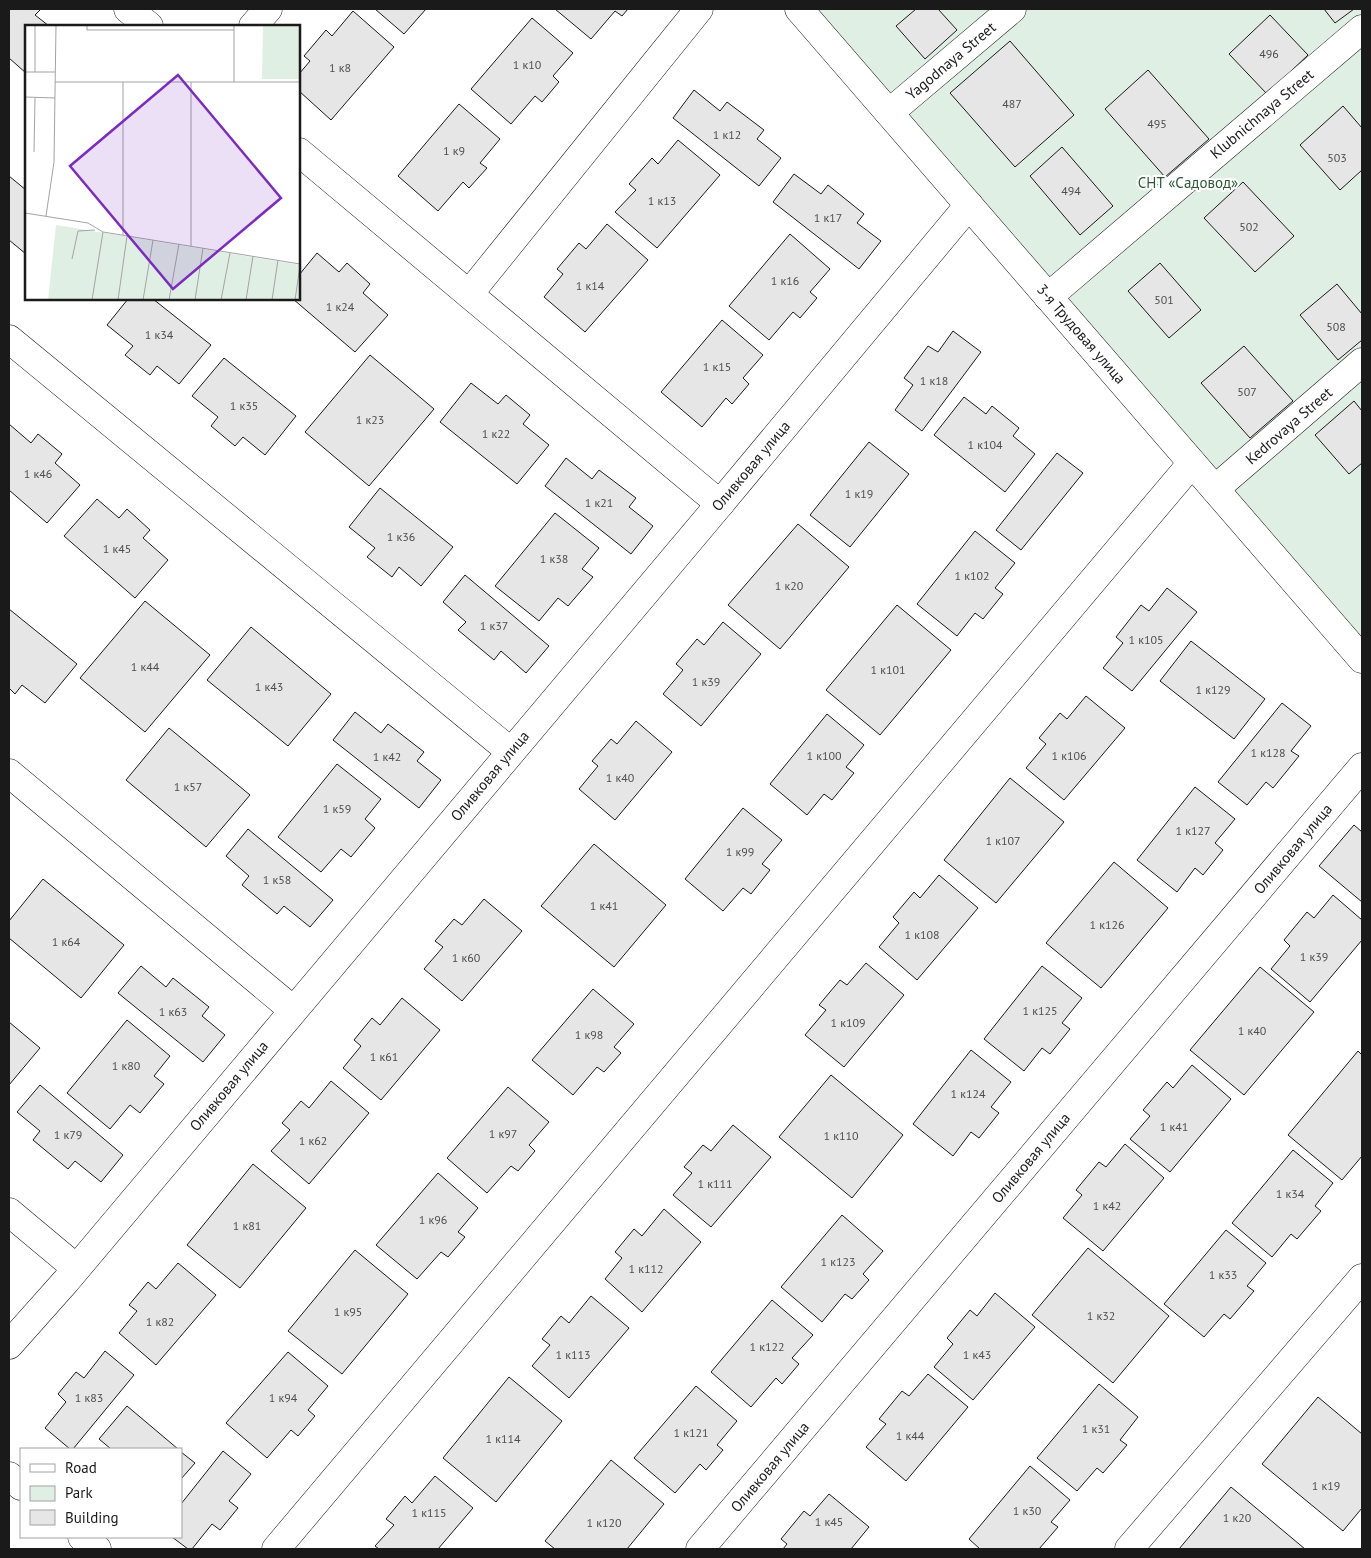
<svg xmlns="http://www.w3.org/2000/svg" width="1371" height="1558" font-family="'PT Sans',sans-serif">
<rect width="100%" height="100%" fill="#fff"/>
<polygon fill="#e0efe3" stroke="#6a6a6a" points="807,9 1362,9 1362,652"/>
<g fill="#e6e6e6" stroke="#1a1a1a">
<polygon points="9,9 41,9 35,15 49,26 26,26 26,73 9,58"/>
<polygon points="375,9 426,9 404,34"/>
<polygon points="555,9 628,9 622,16 615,11 591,39"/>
<polygon points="916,9 938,9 957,30 925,59 896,26"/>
<polygon points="1324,9 1354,9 1335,23"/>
<polygon points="353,11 394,47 331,120 299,91 299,74 310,61 304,56 326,30 332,36"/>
<polygon points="1270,15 1308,55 1267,94 1229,54"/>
<polygon points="532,18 573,53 553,76 559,82 542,102 535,96 511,124 471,89"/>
<polygon points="1010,41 1074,115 1015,167 950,93"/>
<polygon points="1148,70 1209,139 1165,177 1105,109"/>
<polygon points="694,90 720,111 727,102 764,130 757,139 781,158 759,186 673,118"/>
<polygon points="459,104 500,139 480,163 487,168 469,188 463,182 438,211 398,176"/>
<polygon points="1343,106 1362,128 1362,170 1340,190 1300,145"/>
<polygon points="678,140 720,175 657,248 615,212 636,190 629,184 652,158 658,164"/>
<polygon points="1062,147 1113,206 1080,235 1030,176"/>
<polygon points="794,174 821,194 828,185 864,214 857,223 881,241 859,269 773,202"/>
<polygon points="9,176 26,190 26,254 9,240"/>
<polygon points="1243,182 1294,236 1255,272 1204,218"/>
<polygon points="607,224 648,260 585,332 544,297 563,274 557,269 579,243 586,249"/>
<polygon points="790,234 830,269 810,292 817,298 800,318 793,312 769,340 729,306"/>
<polygon points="317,253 339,272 347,263 370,284 363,293 388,315 355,352 293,299 299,299 299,275"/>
<polygon points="1160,263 1201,310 1169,338 1128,291"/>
<polygon points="1337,284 1362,314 1362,340 1338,360 1300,315"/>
<polygon points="128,299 153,299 211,345 179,384 157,366 150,375 125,355 133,346 107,325"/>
<polygon points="722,320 763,355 743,378 749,384 732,404 726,398 702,427 661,392"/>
<polygon points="953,331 981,352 922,431 895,410 913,385 904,378 928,346 938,352"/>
<polygon points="1244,346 1293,401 1250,438 1201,383"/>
<polygon points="370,355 434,409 369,486 305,432"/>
<polygon points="224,358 296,416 265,455 243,437 235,446 211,426 218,417 192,396"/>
<polygon points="471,383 498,404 506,395 530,415 523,424 549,445 517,484 440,422"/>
<polygon points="964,397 986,414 992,406 1019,428 1013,436 1035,454 1005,492 934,435"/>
<polygon points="1354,401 1362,411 1362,463 1349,474 1315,435"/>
<polygon points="9,424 31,443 38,434 62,454 55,463 80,485 47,523 9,490"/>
<polygon points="869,442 909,474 850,547 810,515"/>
<polygon points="1057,453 1083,473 1021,550 996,530"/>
<polygon points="566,458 592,479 599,470 636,498 629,507 653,526 631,554 545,486"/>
<polygon points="380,488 453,547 421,586 399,567 392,577 367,557 375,548 349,527"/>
<polygon points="97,499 119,518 127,509 150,530 143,538 168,560 135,598 64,536"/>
<polygon points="555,513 599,548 582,569 593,577 568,606 558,598 539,621 495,586"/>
<polygon points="798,524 849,567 780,649 728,605"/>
<polygon points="975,531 1015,563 995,588 1003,594 983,619 975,613 957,636 917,604"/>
<polygon points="465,575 549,646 526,673 501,651 494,660 458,630 466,622 443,602"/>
<polygon points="1167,588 1197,612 1132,691 1103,668 1123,643 1116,637 1141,605 1149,611"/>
<polygon points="145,601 210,655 145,732 80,678"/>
<polygon points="897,605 951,650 880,735 826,690"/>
<polygon points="9,609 77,664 45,703 22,685 15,694 9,688"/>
<polygon points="723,622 761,654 701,726 663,694 683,670 676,664 697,639 704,645"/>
<polygon points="251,627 331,694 288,746 207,680"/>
<polygon points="1191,641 1265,699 1234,739 1160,681"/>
<polygon points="1086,696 1125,728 1064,800 1026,768 1046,744 1039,738 1060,713 1067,719"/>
<polygon points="1282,703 1311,726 1291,751 1299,756 1273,788 1266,782 1247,805 1218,782"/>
<polygon points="355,712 381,733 388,724 424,752 417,761 441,780 419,808 333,740"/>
<polygon points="827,714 864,745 846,767 854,773 832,800 824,794 807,815 770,784"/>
<polygon points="636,721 672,752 615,820 579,789 598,766 592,761 611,739 617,744"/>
<polygon points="169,728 250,795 206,847 126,780"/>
<polygon points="337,764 381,799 365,819 375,828 351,857 341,849 321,872 278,837"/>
<polygon points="1010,778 1064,822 996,903 944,860"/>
<polygon points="1195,787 1235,819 1215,843 1223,850 1203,875 1195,868 1177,892 1137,860"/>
<polygon points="743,808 782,840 762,864 770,870 751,894 743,888 723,911 685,879"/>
<polygon points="1354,825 1362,832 1362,902 1319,866"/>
<polygon points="248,829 333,900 310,927 284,906 277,914 242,885 249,876 226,856"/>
<polygon points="594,844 666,905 614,967 541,906"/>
<polygon points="1114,862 1168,908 1101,988 1046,943"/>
<polygon points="939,875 978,908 917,980 879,947 899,923 893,917 914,892 920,898"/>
<polygon points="43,879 124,945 81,998 9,938 9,921"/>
<polygon points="1333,895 1362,920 1362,940 1310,1002 1271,969 1290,946 1284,940 1307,912 1314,918"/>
<polygon points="484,899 522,931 462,1001 424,969 443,947 435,941 454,919 462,925"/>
<polygon points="866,963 904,995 844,1067 805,1035 826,1010 819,1005 840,980 847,985"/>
<polygon points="141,966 166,987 173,978 209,1007 202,1016 225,1035 203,1062 118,993"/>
<polygon points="1042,966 1082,998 1062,1023 1070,1029 1050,1054 1042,1048 1024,1071 984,1039"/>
<polygon points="1260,967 1314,1012 1244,1095 1190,1050"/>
<polygon points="593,989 634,1024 614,1047 621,1053 604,1072 597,1067 573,1095 532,1060"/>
<polygon points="402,998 440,1030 381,1100 343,1068 361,1046 354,1040 372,1018 380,1025"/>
<polygon points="127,1020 170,1056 154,1076 164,1084 140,1113 130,1105 110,1129 67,1093"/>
<polygon points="9,1022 40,1048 9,1085"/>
<polygon points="971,1050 1011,1082 991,1107 999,1113 979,1138 971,1132 953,1156 913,1124"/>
<polygon points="1358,1051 1362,1055 1362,1156 1342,1180 1288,1135"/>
<polygon points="1192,1065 1231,1099 1170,1172 1130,1139 1150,1116 1143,1110 1167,1082 1173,1088"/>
<polygon points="831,1075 903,1135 852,1198 779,1137"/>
<polygon points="331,1081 369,1113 309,1184 271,1151 290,1130 282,1123 301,1101 309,1108"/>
<polygon points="40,1085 123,1155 101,1182 75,1161 68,1169 33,1140 40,1131 17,1112"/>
<polygon points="508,1087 549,1122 529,1145 535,1151 518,1171 511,1166 487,1193 447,1158"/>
<polygon points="733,1125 771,1157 711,1227 673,1195 692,1173 684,1167 703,1145 711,1151"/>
<polygon points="1125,1144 1164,1178 1103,1251 1063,1218 1082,1195 1076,1190 1099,1162 1106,1167"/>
<polygon points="1293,1150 1333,1183 1315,1206 1321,1211 1297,1239 1291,1234 1272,1257 1232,1223"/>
<polygon points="253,1164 306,1208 240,1288 187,1245"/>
<polygon points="438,1173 478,1208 458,1232 465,1237 448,1257 441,1252 417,1279 376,1245"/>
<polygon points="664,1209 701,1242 642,1312 605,1279 622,1258 615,1252 634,1229 642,1236"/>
<polygon points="842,1215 883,1251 863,1274 869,1280 852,1299 845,1294 822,1322 781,1287"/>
<polygon points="1226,1230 1266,1263 1247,1286 1254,1291 1230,1319 1224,1314 1204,1337 1164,1304"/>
<polygon points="1088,1248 1169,1316 1113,1383 1032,1315"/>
<polygon points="355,1250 408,1294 342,1374 288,1331"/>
<polygon points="178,1263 216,1295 156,1365 119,1333 137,1311 129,1305 148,1282 156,1289"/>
<polygon points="995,1293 1035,1327 973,1400 934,1367 953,1344 947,1338 970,1310 977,1316"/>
<polygon points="591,1296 629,1328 569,1398 532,1366 550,1345 542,1339 561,1316 569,1323"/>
<polygon points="772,1300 813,1335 792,1358 799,1364 782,1384 776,1378 751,1407 711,1372"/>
<polygon points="105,1351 134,1375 73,1449 70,1449 45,1428 66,1402 58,1394 76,1372 84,1378"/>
<polygon points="288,1352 328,1386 308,1410 315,1416 298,1436 291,1430 267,1458 226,1423"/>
<polygon points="928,1374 968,1407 906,1481 866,1447 886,1424 879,1419 902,1391 909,1396"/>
<polygon points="509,1377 562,1421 496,1502 443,1458"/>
<polygon points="1099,1384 1138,1417 1120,1440 1127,1445 1103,1473 1097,1468 1077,1491 1037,1458"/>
<polygon points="696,1386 737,1421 717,1445 723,1450 706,1470 700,1464 675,1493 634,1458"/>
<polygon points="1318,1397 1362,1434 1362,1508 1343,1531 1262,1464"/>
<polygon points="127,1406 178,1449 111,1449 99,1439"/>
<polygon points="223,1451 251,1474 229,1501 238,1508 220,1530 212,1524 192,1549 188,1549 172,1537 181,1537 181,1504"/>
<polygon points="181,1452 195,1463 181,1479"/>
<polygon points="611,1460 664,1504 627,1549 555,1549 545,1541"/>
<polygon points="1030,1466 1070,1500 1051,1522 1058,1527 1039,1549 980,1549 969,1539"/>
<polygon points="435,1476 473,1508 438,1549 379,1549 375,1546 394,1525 386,1519 405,1496 412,1503"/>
<polygon points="1231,1487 1305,1549 1179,1549"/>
<polygon points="829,1494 869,1527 851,1549 783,1549 787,1544 781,1539 804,1511 810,1516"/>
</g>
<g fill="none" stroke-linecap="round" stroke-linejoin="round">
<defs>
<g id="minor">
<polyline points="128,9 149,26"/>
<polyline points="799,9 1362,659"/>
<polyline points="253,26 268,9"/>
<polyline points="889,113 1012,9"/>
<polyline points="299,152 720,504"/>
<polyline points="469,294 699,9"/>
<polyline points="1048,297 1362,29"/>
<polyline points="9,339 510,751"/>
<polyline points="1215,489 1362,362"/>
<polyline points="9,773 293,1010"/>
<polyline points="9,1212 76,1268"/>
<polyline points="9,1345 66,1281 709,517 969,205"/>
<polyline points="9,1476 21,1486"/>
<polyline points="82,1537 97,1549"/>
<polyline points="276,1549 1192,463"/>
<polyline points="700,1549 1362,767"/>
<polyline points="1129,1549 1362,1278"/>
</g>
</defs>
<use href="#minor" stroke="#1a1a1a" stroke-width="29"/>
<use href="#minor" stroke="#fff" stroke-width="28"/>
</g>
<g text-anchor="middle" stroke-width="4" stroke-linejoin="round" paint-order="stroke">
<g font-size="12" fill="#4d4d4d">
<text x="1269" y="58">496</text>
<text x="527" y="69">1 к10</text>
<text x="340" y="72">1 к8</text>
<text x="1012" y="108">487</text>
<text x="1157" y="128">495</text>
<text x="727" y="139">1 к12</text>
<text x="454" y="155">1 к9</text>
<text x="1337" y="162">503</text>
<text x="1071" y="195">494</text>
<text x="662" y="205">1 к13</text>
<text x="828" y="222">1 к17</text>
<text x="1249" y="231">502</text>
<text x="785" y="285">1 к16</text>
<text x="590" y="290">1 к14</text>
<text x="1164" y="304">501</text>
<text x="340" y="311">1 к24</text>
<text x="1336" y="331">508</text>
<text x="159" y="339">1 к34</text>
<text x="717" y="371">1 к15</text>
<text x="934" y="385">1 к18</text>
<text x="1247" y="396">507</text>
<text x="244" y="410">1 к35</text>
<text x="370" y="424">1 к23</text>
<text x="496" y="438">1 к22</text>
<text x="985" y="449">1 к104</text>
<text x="38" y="478">1 к46</text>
<text x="859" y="498">1 к19</text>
<text x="599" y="507">1 к21</text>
<text x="401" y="541">1 к36</text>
<text x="117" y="553">1 к45</text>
<text x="554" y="563">1 к38</text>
<text x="972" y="580">1 к102</text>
<text x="789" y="590">1 к20</text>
<text x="494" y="630">1 к37</text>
<text x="1146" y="644">1 к105</text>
<text x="145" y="671">1 к44</text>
<text x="888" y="674">1 к101</text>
<text x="706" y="686">1 к39</text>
<text x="269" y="691">1 к43</text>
<text x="1213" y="694">1 к129</text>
<text x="1268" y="757">1 к128</text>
<text x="824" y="760">1 к100</text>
<text x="1069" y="760">1 к106</text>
<text x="387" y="761">1 к42</text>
<text x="620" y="782">1 к40</text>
<text x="188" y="791">1 к57</text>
<text x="337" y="813">1 к59</text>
<text x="1193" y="835">1 к127</text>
<text x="1003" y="845">1 к107</text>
<text x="740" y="856">1 к99</text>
<text x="277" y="884">1 к58</text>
<text x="604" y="910">1 к41</text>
<text x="1107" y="929">1 к126</text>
<text x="922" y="939">1 к108</text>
<text x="66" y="946">1 к64</text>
<text x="1314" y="961">1 к39</text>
<text x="466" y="962">1 к60</text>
<text x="1040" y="1015">1 к125</text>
<text x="173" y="1016">1 к63</text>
<text x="848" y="1027">1 к109</text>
<text x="1252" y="1035">1 к40</text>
<text x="589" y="1039">1 к98</text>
<text x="384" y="1061">1 к61</text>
<text x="126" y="1070">1 к80</text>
<text x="968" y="1098">1 к124</text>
<text x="1174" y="1131">1 к41</text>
<text x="503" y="1138">1 к97</text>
<text x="68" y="1139">1 к79</text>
<text x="841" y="1140">1 к110</text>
<text x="313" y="1145">1 к62</text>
<text x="715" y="1188">1 к111</text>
<text x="1290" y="1198">1 к34</text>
<text x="1107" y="1210">1 к42</text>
<text x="433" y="1224">1 к96</text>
<text x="247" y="1230">1 к81</text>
<text x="838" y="1266">1 к123</text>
<text x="646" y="1273">1 к112</text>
<text x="1223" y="1279">1 к33</text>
<text x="348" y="1316">1 к95</text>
<text x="1101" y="1320">1 к32</text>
<text x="160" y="1326">1 к82</text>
<text x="767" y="1351">1 к122</text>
<text x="573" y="1359">1 к113</text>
<text x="977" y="1359">1 к43</text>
<text x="89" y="1402">1 к83</text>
<text x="283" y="1402">1 к94</text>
<text x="1096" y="1433">1 к31</text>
<text x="691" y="1437">1 к121</text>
<text x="910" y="1440">1 к44</text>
<text x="503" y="1443">1 к114</text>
<text x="1326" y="1490">1 к19</text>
<text x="1027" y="1515">1 к30</text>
<text x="429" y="1517">1 к115</text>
<text x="1237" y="1522">1 к20</text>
<text x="829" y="1526">1 к45</text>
<text x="604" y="1527">1 к120</text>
</g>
<g font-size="15" fill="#1a1a1a" stroke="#fff">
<text transform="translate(951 61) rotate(-40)" y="5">Yagodnaya Street</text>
<text transform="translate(1262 114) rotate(-40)" y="5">Klubnichnaya Street</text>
<text transform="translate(1081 334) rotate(49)" y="5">3-я Трудовая улица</text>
<text transform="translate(1289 426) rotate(-41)" y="5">Kedrovaya Street</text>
<text transform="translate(751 466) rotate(-50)" y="5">Оливковая улица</text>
<text transform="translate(490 776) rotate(-50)" y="5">Оливковая улица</text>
<text transform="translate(1293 849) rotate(-50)" y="5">Оливковая улица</text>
<text transform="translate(229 1086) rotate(-50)" y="5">Оливковая улица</text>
<text transform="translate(1031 1158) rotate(-50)" y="5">Оливковая улица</text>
<text transform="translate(770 1467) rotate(-50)" y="5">Оливковая улица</text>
</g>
<g font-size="15" fill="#2b5a34" stroke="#fff">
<text x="1188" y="188">СНТ «Садовод»</text>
</g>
</g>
<g transform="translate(25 25)">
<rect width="275" height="275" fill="#fff"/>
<path d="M 238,0 L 275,0 L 275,54 L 237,54 ZM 31,200 L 275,240 L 275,275 L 23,275 Z" fill="#e0efe3"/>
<path fill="none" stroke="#a3a3a3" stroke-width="1" d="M 62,0 L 62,5 L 209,5M 0,47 L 30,47M 10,47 L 10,0M 30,57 L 275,57M 209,57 L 209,0M 0,72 L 30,73M 9,127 L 10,73M 0,188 L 63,198 L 78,207 L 275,239M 21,191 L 29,137 L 31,0M 98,210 L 98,57M 166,221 L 166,57M 47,234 L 53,206 L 70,205M 67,275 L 78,207M 93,275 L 102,211M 118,275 L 128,215M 144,275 L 154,219M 170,275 L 178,223M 196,275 L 205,228M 221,275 L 228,231M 247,275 L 253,235M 270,275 L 275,241"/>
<path fill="#7b2cbf" fill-opacity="0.15" stroke="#7b2cbf" stroke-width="2.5" d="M 153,50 L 256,173 L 148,264 L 45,141 Z"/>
<rect width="275" height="275" fill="none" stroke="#1a1a1a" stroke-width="2.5"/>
</g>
<rect width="1371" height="1558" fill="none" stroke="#1a1a1a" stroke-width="20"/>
<rect x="20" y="1448" width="162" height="90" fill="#ffffff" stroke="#a3a3a3"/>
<rect x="30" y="1464" width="25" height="8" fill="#ffffff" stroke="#a3a3a3"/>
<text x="65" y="1473" font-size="15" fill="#1a1a1a">Road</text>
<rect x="30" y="1486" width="25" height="15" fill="#e0efe3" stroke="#a3a3a3"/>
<text x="65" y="1498" font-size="15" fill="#1a1a1a">Park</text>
<rect x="30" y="1510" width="25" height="15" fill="#e6e6e6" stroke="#a3a3a3"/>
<text x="65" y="1523" font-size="15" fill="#1a1a1a">Building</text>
</svg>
